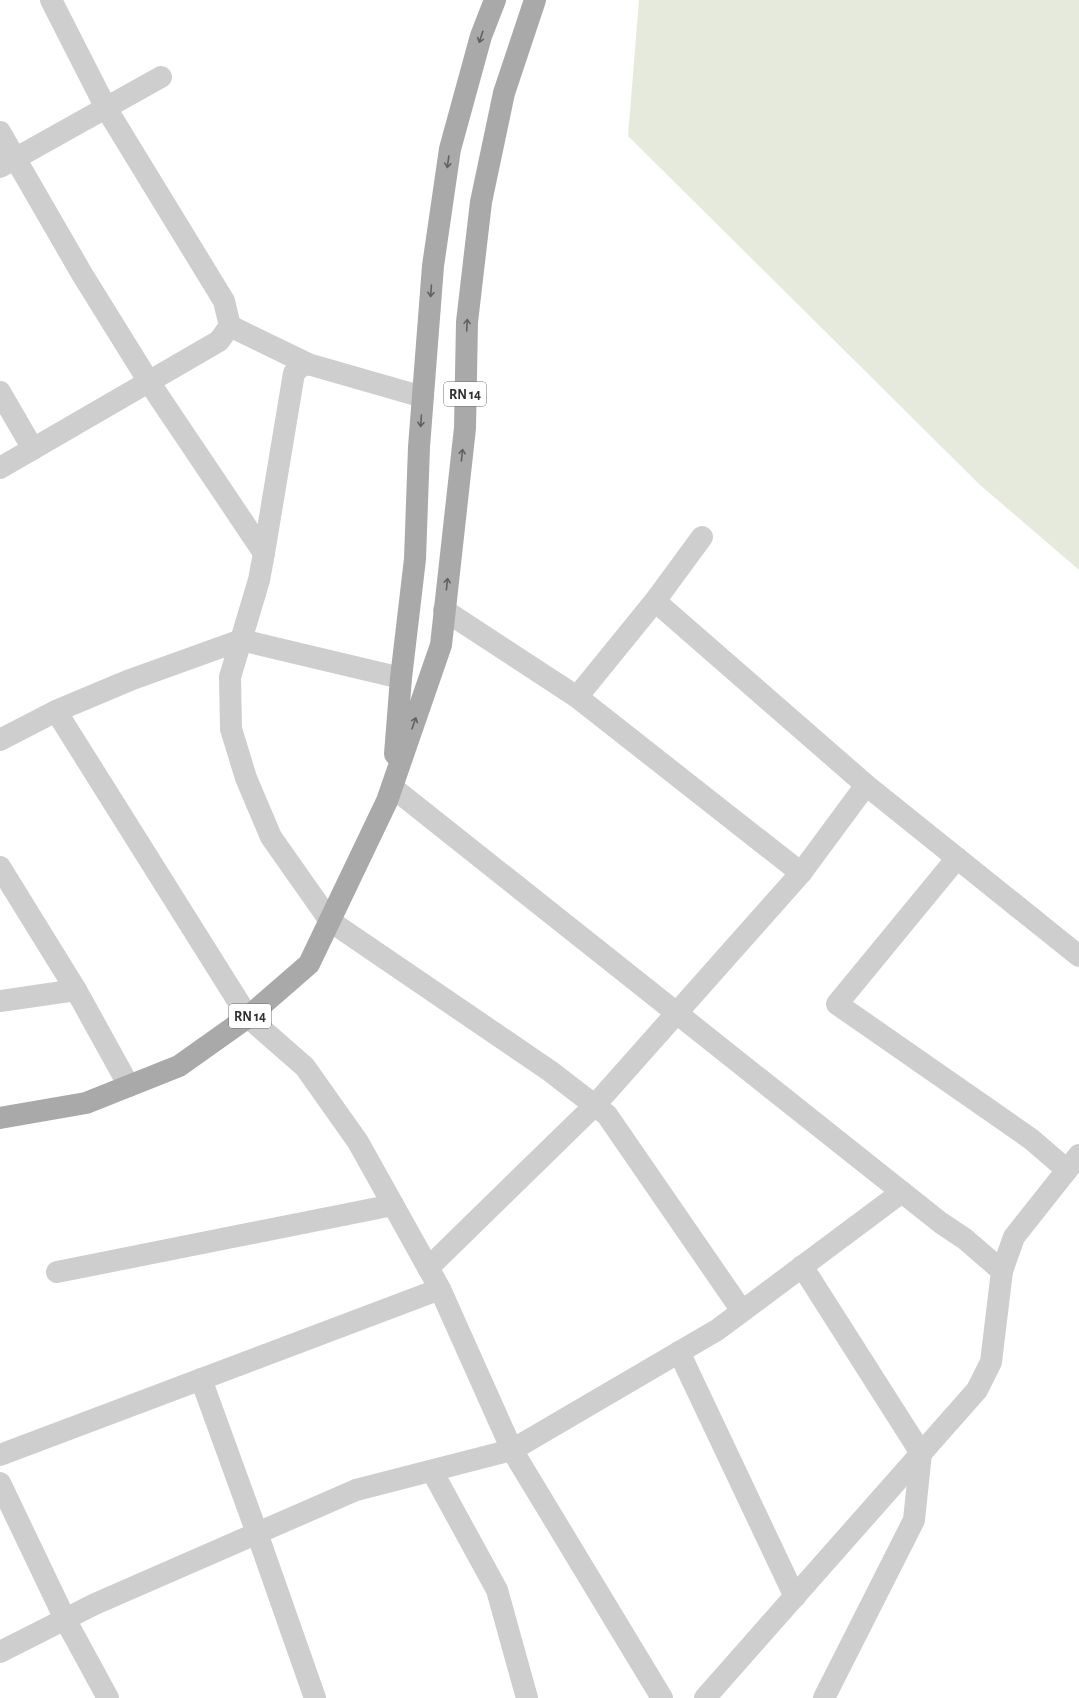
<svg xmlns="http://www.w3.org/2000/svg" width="1079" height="1698" font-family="'Alegreya Sans',sans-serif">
<rect width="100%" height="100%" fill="#fff"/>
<polygon fill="#e6eadd" points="639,0 1079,0 1079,570 979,484 628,136"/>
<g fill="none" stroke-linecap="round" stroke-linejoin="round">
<g stroke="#cecece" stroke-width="22">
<polyline points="0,132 82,274 149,382 264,553 259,580 230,677 231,729 246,778 271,837 330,921 550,1071 607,1115 742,1311"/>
<polyline points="0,167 161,77"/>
<polyline points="230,326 308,364"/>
<polyline points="0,392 33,449"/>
<polyline points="0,468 219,341 230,326 224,301 106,108 51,0"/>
<polyline points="264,553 294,373 300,367 308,364 423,397"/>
<polyline points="655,601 866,785 1079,956"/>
<polyline points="444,610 577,697 801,873"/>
<polyline points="577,697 655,601 702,537"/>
<polyline points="56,711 248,1017 305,1067 358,1142 440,1289 512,1450 662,1698"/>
<polyline points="0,740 56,711 130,680 241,640 401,678"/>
<polyline points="392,787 941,1223 965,1239 1002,1271 991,1362 977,1390 705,1698"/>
<polyline points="957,858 837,1004 1031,1139 1067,1170 1079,1155"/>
<polyline points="0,867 76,990 129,1086"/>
<polyline points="0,1001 76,990"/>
<polyline points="802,1266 921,1453 914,1520 824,1698"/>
<polyline points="428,1268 595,1105 801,873 866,785"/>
<polyline points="1002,1271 1014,1237 1067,1170"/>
<polyline points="57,1272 393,1205"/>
<polyline points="679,1352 795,1597"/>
<polyline points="201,1379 257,1533 315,1698"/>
<polyline points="0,1455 440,1289"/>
<polyline points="432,1471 497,1590 527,1698"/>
<polyline points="0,1483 65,1619 108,1698"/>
<polyline points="0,1652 95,1604 356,1490 512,1450 717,1330 902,1192"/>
</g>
<g stroke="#a9a9a9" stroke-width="22">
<polyline points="395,754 401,678 415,559 419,447 433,266 450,149 481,36 495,0"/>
<polyline points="0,1118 86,1103 179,1066 248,1017 309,964 387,801 441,645 465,428 467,322 481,202 504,93 535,0"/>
</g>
</g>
<defs><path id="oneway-shaft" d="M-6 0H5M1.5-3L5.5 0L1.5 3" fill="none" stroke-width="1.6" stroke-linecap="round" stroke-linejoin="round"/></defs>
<g stroke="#616161">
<use href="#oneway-shaft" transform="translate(481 37) rotate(108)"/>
<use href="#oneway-shaft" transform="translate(448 162) rotate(98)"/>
<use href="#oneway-shaft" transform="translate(431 291) rotate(94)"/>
<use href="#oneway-shaft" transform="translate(467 325) rotate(-87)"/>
<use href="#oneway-shaft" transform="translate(421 421) rotate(94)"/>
<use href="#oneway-shaft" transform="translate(462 455) rotate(-84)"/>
<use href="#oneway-shaft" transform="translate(447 584) rotate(-84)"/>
<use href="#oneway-shaft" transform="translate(414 723) rotate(-71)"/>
</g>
<g text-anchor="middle" stroke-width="4" stroke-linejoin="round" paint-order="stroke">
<g fill="#fff" stroke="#6f6f6f" stroke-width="1">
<rect x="444" y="382" width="42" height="24" rx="3"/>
<rect x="229" y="1004" width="42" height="24" rx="3"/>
</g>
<g font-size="14" font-weight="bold" fill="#313131">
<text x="465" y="399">RN 14</text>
<text x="250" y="1021">RN 14</text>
</g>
</g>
</svg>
